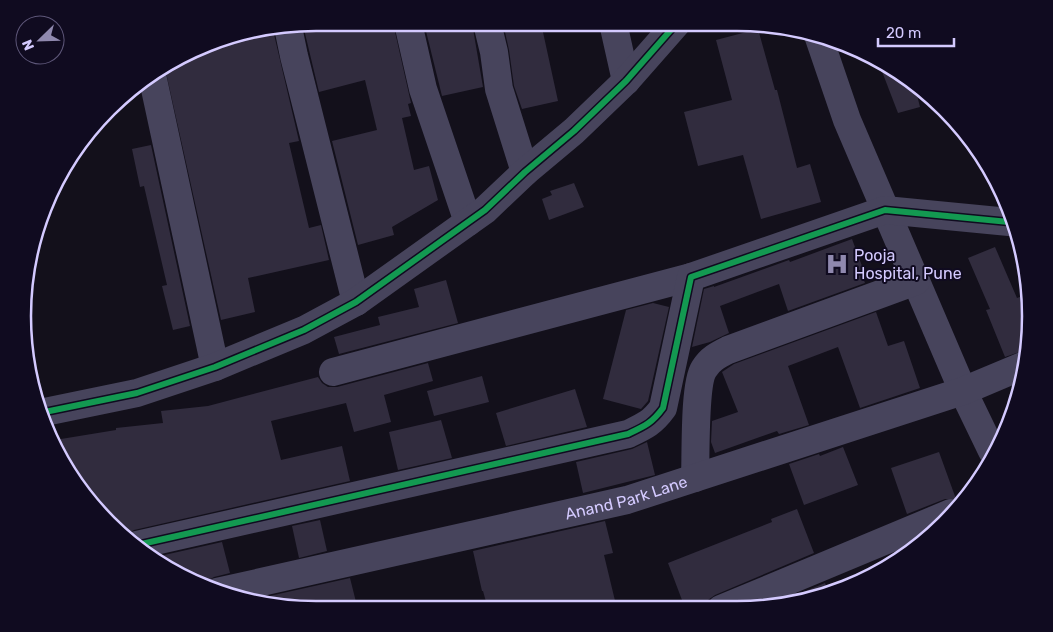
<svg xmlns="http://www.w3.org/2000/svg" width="1053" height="632" font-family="Rubik,sans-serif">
<rect width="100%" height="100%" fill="#13101b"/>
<g fill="#312c3e">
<polygon points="316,22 393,23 411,103 408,104 411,116 402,118 414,170 429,166 438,200 392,227 394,235 358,245 332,141 377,130 365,80 319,92 303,25"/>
<polygon points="424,23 472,23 483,87 442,96"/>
<polygon points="503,23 541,23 558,101 522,109 514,86 509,50"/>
<polygon points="758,29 775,90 777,90 797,168 810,164 821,202 761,219 743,155 698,166 684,112 732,100 716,40"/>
<polygon points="273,30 299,141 289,143 309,228 321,225 329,260 248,278 255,312 221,320 165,68 222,38"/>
<polygon points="878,61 900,72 915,87 920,107 898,113"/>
<polygon points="151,145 190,326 173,330 162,286 167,285 144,186 140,187 132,149"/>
<polygon points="574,183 584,207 549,220 542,199 552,195 550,191"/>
<polygon points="852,239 866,277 863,278 865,283 788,311 779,284 720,306 729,333 710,342 692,347 704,289 714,286 714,287 789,260 790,262"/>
<polygon points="995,247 1017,298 1025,295 1025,350 1005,357 986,310 990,309 968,258"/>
<polygon points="446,280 458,323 339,354 334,337 380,325 378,317 419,307 414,289"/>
<polygon points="653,303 669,307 648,401 641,409 603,399 626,310"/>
<polygon points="876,312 888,346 904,341 920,388 860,408 838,347 788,366 809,425 779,434 777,431 715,453 711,442 712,421 738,412 722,372 734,364"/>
<polygon points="428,363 433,381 384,395 391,422 354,432 346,403 271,421 281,460 342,446 350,481 134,530 126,535 83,494 55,443 61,442 61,439 116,430 116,428 163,423 161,411 208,406 318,377 322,383 328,387 337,387"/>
<polygon points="482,376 489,402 434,416 427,391"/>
<polygon points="575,389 587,427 506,446 496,413"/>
<polygon points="441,420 452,458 398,470 389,432"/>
<polygon points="647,442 655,475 583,493 576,462 632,449"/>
<polygon points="843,447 858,485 804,505 789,464 819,454 820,456"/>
<polygon points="939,452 956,499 945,499 907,514 891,468"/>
<polygon points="797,509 814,553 715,595 708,600 706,609 693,609 692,606 685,608 668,563 772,522 771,519"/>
<polygon points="320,520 327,551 299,558 292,526"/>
<polygon points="605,521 613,553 604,555 617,609 488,609 483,591 482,591 473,551"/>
<polygon points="222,542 230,573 214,577 201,584 151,558"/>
<polygon points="350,578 357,606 345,609 297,609 252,600"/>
<polygon points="825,583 829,594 767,607"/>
</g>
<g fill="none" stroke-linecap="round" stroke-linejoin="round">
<g stroke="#47445c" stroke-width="28">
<polyline points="408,23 423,89 468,222"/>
<polyline points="487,23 494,52 499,89 525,172"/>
<polyline points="613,23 626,81"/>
<polyline points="288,27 294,56 356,302"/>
<polyline points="818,35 847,120 963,391 992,451"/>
<polyline points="152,75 215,367"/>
<polyline points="333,372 691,277"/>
<polyline points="40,413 137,393 215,367 304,330 356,302 485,210 525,172 574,131 626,81 677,23"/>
<path d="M 695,478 C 696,456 694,384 704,369 C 710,359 718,355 728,350 L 916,281"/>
<path d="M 137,545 L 628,434 C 645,426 652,423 663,408 L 691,277 L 885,210 L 1009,222"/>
<path id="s1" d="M 217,592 L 627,500 L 963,391 L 1025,365"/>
<polyline points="721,609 951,513"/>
</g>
<defs>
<g id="cycleway">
<polyline points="40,413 137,393 215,367 304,330 356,302 485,210 525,172 574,131 626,81 677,23"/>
<path d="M 137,545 L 628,434 C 645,426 652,423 663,408 L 691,277 L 885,210 L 1009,222"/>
</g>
</defs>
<use href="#cycleway" stroke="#100b20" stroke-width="9"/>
<use href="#cycleway" stroke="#139951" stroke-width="6"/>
</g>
<defs>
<symbol id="hospital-bare" viewBox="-9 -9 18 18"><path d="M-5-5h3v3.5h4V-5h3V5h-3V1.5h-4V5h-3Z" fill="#9089af" stroke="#100b20" stroke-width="2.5" paint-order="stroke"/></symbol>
</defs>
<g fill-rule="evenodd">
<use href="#hospital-bare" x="821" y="248" width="32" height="32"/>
</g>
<g text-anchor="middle" stroke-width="4" stroke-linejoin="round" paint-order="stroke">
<g font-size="16" fill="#d4caff" stroke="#100b20" text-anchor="start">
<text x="854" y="261">Pooja<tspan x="854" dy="18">Hospital, Pune</tspan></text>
</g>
<g font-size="16" fill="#d4caff" stroke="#100b20">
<text dy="6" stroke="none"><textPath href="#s1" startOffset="420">Anand Park Lane</textPath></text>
</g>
</g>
<path d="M0 0H1053V632H0ZM316 31H737A285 285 0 0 1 1022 316V316A285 285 0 0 1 737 601H316A285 285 0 0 1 31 316V316A285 285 0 0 1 316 31Z" fill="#100b20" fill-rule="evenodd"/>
<path fill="none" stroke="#d4caff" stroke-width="2.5" d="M316 31H737A285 285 0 0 1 1022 316V316A285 285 0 0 1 737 601H316A285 285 0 0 1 31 316V316A285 285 0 0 1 316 31Z"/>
<g transform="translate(40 40) rotate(247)"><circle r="24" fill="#100b20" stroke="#5e5779"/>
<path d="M0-4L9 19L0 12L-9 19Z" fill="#9089af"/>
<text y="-8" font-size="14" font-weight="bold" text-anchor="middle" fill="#d4caff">N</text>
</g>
<path d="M878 38v8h76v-8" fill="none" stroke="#d4caff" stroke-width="2.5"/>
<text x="886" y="38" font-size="15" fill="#d4caff" stroke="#100b20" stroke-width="4" paint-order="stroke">20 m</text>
</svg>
